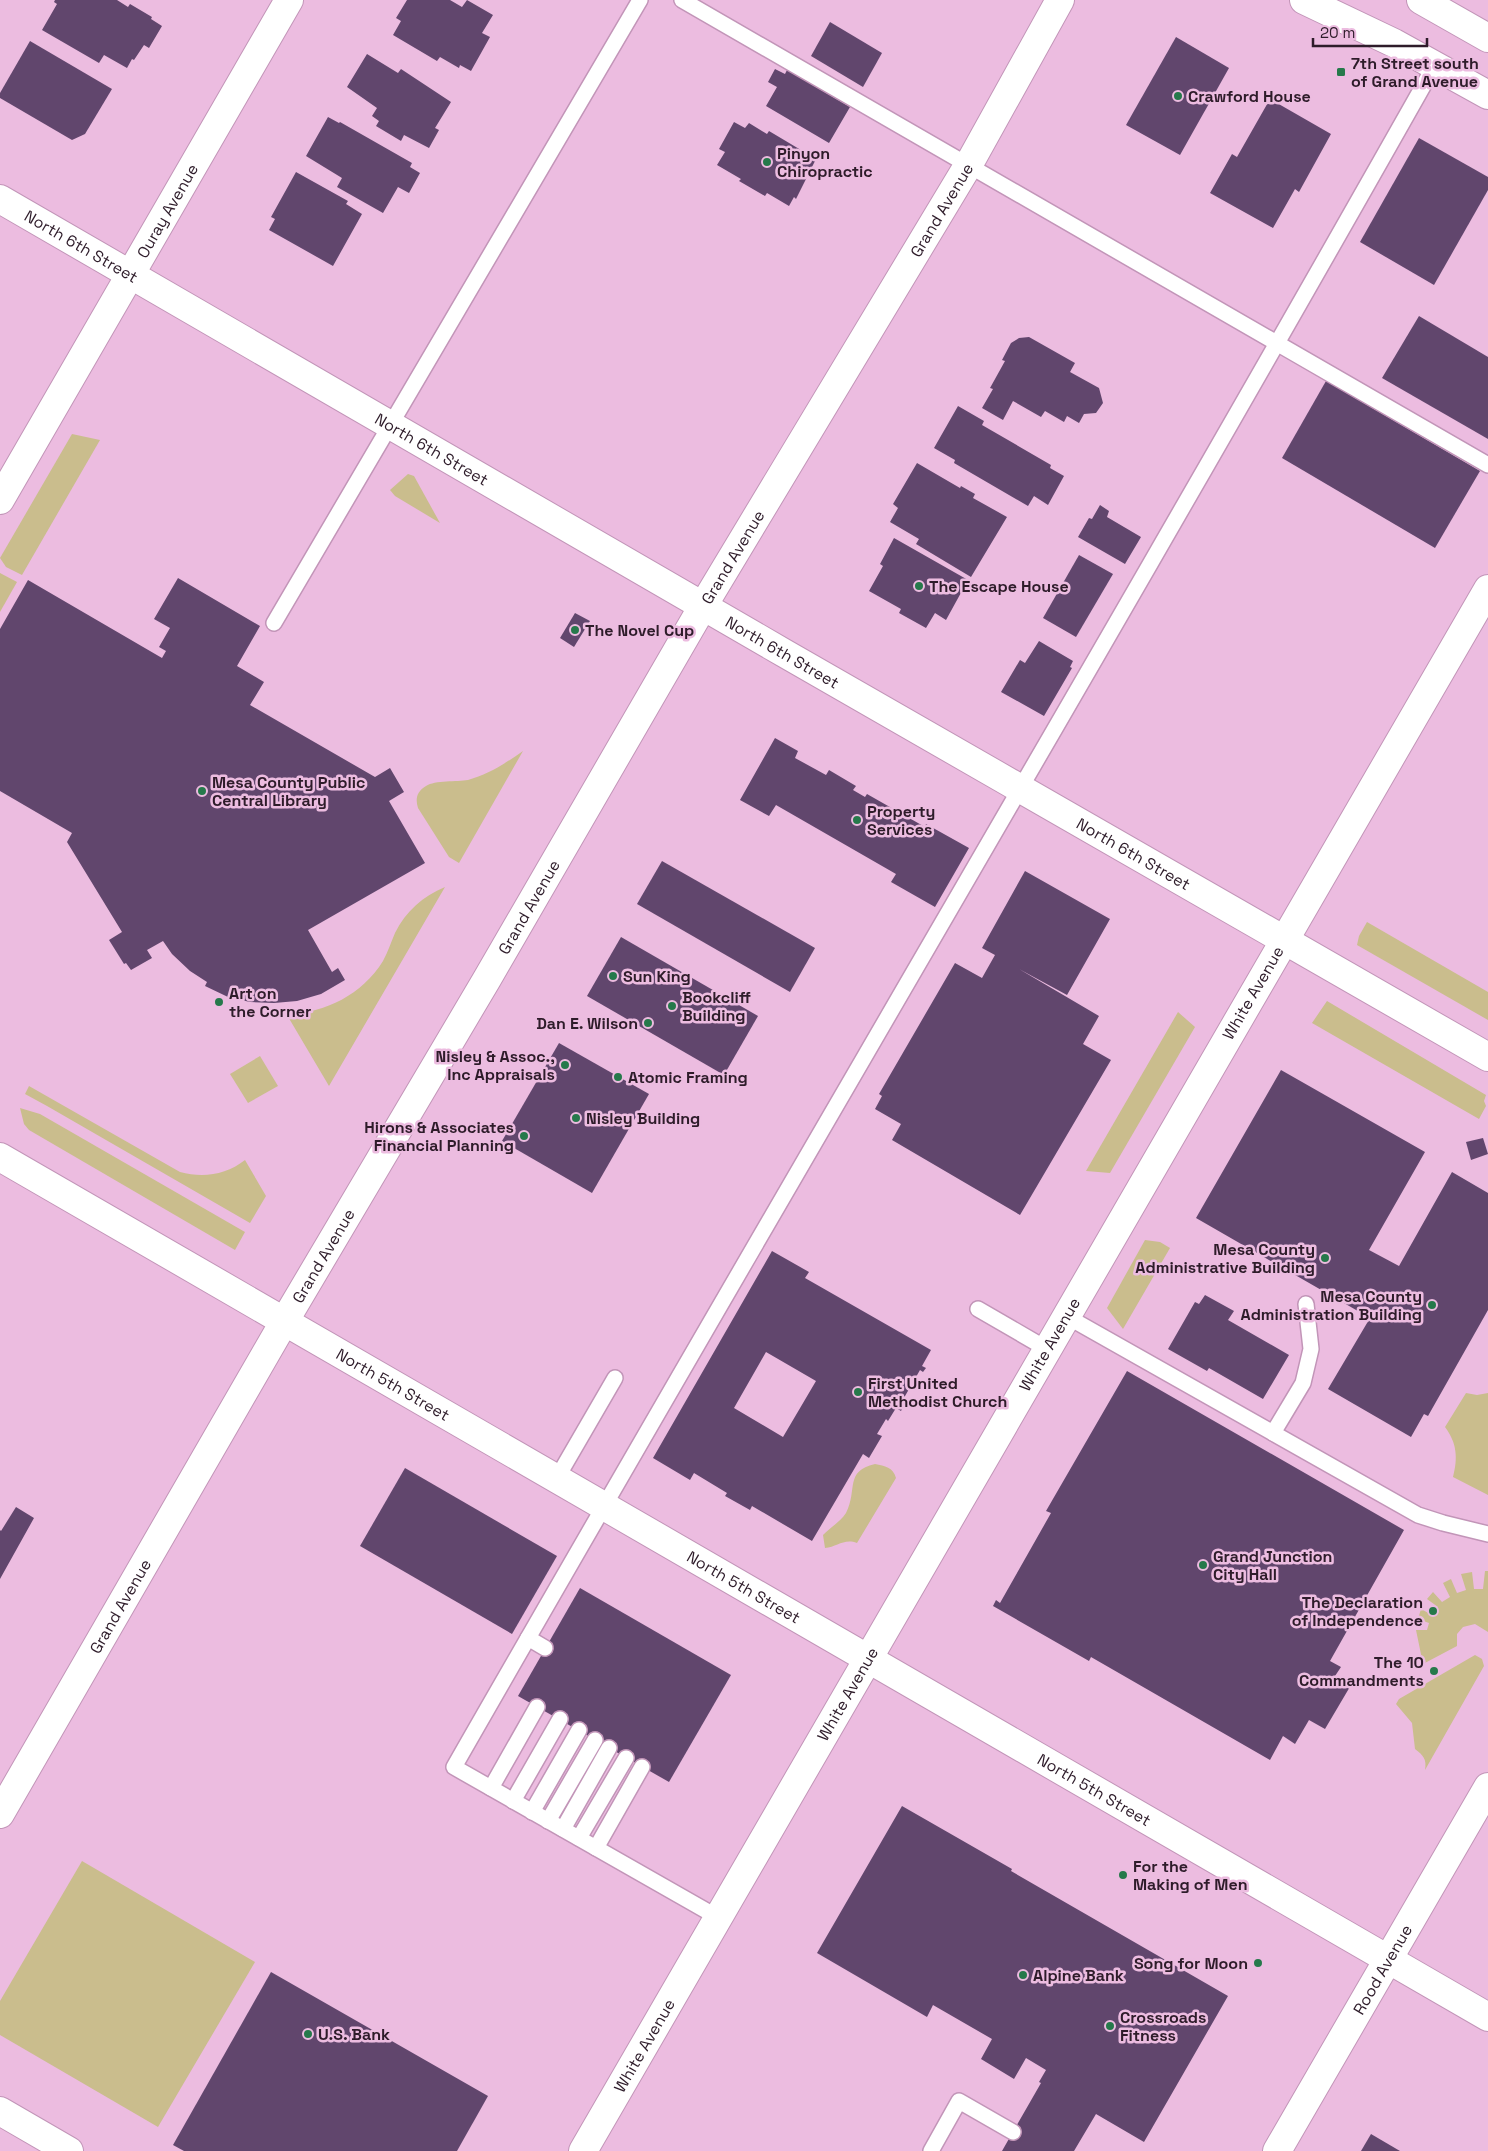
<svg xmlns="http://www.w3.org/2000/svg" width="1488" height="2151" font-family="'Space Grotesk',sans-serif">
<rect width="100%" height="100%" fill="#ecbce0"/>
<g fill="#cabd8d">
<polygon points="72,434 100,440 22,575 6,567 0,558"/>
<polygon points="408,474 414,476 440,523 395,496 390,490"/>
<polygon points="0,573 17,582 0,612"/>
<path d="M 523,751 L 459,863 L 449,857 L 418,808 C 415,799 417,791 426,786 C 435,780 457,782 468,780 C 489,774 506,763 523,751 Z"/>
<path d="M 445,887 L 329,1086 L 287,1015 C 326,1012 362,995 383,961 C 388,952 391,942 395,933 C 406,911 423,896 445,887 Z"/>
<polygon points="1367,922 1488,992 1488,1020 1357,945 1359,936"/>
<polygon points="1327,1001 1486,1095 1484,1101 1486,1106 1479,1119 1312,1023"/>
<polygon points="1178,1012 1195,1027 1110,1173 1086,1171"/>
<polygon points="260,1056 278,1086 248,1103 230,1074"/>
<path d="M 29,1086 L 180,1172 C 203,1178 226,1175 245,1160 L 266,1196 L 250,1223 L 47,1106 L 25,1094 Z"/>
<polygon points="20,1108 40,1114 245,1232 235,1250 29,1130 24,1124"/>
<polygon points="1145,1240 1160,1242 1170,1248 1123,1329 1107,1308"/>
<path d="M 1466,1393 L 1477,1395 L 1488,1393 L 1488,1495 L 1453,1477 C 1458,1458 1457,1443 1445,1427 Z"/>
<path d="M 875,1464 C 885,1466 893,1467 896,1478 L 857,1543 C 844,1538 837,1547 825,1548 L 823,1535 C 831,1527 840,1522 846,1513 C 858,1490 844,1471 875,1464 Z"/>
<polygon points="1485,1571 1488,1571 1488,1632 1475,1624 1463,1627 1457,1634 1457,1646 1423,1664 1416,1630 1427,1630 1429,1623 1418,1619 1421,1609 1432,1615 1438,1607 1427,1599 1433,1592 1442,1602 1450,1597 1443,1583 1451,1579 1457,1593 1466,1590 1461,1574 1472,1572 1474,1589 1483,1589"/>
<path d="M 1475,1655 L 1482,1659 L 1484,1666 L 1425,1770 C 1427,1759 1423,1755 1415,1749 L 1412,1723 L 1396,1704 L 1399,1699 Z"/>
<polygon points="82,1861 255,1962 158,2127 0,2035 0,2001"/>
</g>
<g fill="#61466d" fill-rule="evenodd">
<polygon points="55,0 117,0 128,7 130,4 152,17 151,19 162,26 149,48 144,45 134,60 132,59 127,68 104,55 99,63 42,30 57,4 54,2"/>
<polygon points="407,0 450,0 462,7 467,0 493,15 482,33 490,37 471,71 460,65 459,68 440,57 437,61 393,35 401,21 396,18"/>
<polygon points="830,22 882,53 863,87 811,56"/>
<polygon points="1176,37 1229,68 1180,155 1126,125"/>
<polygon points="30,41 112,89 85,134 72,140 0,98 0,93"/>
<polygon points="367,54 398,73 401,69 451,102 435,128 439,130 429,148 404,135 401,141 376,126 379,121 372,116 377,108 347,87"/>
<polygon points="775,69 785,74 787,70 850,107 829,143 766,106 777,87 768,82"/>
<polygon points="1270,99 1331,134 1299,192 1295,189 1273,228 1210,193 1232,154 1237,157"/>
<polygon points="328,117 339,123 340,122 412,163 410,167 420,173 409,193 398,187 383,213 337,187 342,178 306,156"/>
<polygon points="734,122 745,128 749,123 767,134 769,131 816,159 796,199 794,197 789,206 767,193 765,196 739,181 741,179 717,165 725,152 719,149"/>
<polygon points="1419,138 1488,177 1488,190 1434,285 1360,242"/>
<polygon points="296,172 348,201 346,204 362,214 333,266 269,230 275,219 271,217"/>
<polygon points="1419,316 1488,357 1488,439 1382,378"/>
<polygon points="1029,337 1075,363 1070,372 1099,388 1103,403 1096,413 1084,414 1079,423 1067,416 1064,422 1045,411 1041,417 1013,401 1003,420 982,408 993,389 990,388 1005,361 1002,360 1011,343 1019,338"/>
<polygon points="1326,381 1480,471 1435,548 1282,458"/>
<polygon points="958,406 984,421 982,425 1051,465 1050,468 1064,476 1048,505 1034,496 1028,506 954,463 955,460 934,448"/>
<polygon points="917,463 960,488 961,486 975,494 973,498 1007,517 971,577 916,544 919,539 890,522 898,508 893,504"/>
<polygon points="1100,505 1109,511 1107,517 1141,537 1125,564 1078,537 1089,518 1092,519"/>
<polygon points="894,538 968,580 946,620 935,613 926,628 899,613 901,609 869,591 883,566 880,564"/>
<polygon points="1079,555 1113,574 1076,637 1043,618"/>
<polygon points="178,578 260,626 237,666 264,682 250,705 375,777 390,768 404,792 389,801 425,863 308,930 332,972 338,968 345,980 321,994 297,1001 274,1003 250,1002 228,997 205,986 207,982 190,971 172,954 163,941 147,950 152,958 131,970 126,963 124,964 109,940 122,932 67,842 72,833 0,791 0,629 28,580 162,658 166,651 159,647 170,628 154,619"/>
<polygon points="575,613 590,621 574,647 560,638"/>
<polygon points="1039,641 1073,661 1070,667 1072,668 1044,716 1001,692 1020,660 1025,663"/>
<polygon points="775,738 798,751 795,758 826,775 829,770 856,786 853,790 865,797 867,794 925,827 926,824 969,848 935,907 891,882 896,874 776,805 769,816 740,800"/>
<polygon points="662,861 815,948 790,992 637,904"/>
<polygon points="1025,871 1110,919 1067,995 1019,969 1099,1016 1083,1044 1111,1060 1020,1215 892,1140 901,1124 875,1109 882,1096 879,1094 955,963 982,978 995,955 982,948"/>
<polygon points="621,937 758,1016 724,1075 587,996"/>
<polygon points="559,1043 649,1094 592,1193 502,1141"/>
<polygon points="1281,1070 1425,1152 1369,1250 1399,1266 1452,1172 1488,1193 1488,1310 1428,1416 1424,1414 1411,1437 1328,1389 1370,1318 1196,1218"/>
<polygon points="1483,1138 1488,1154 1471,1160 1466,1142"/>
<path d="M 772,1251 L 809,1272 L 805,1278 L 931,1350 L 922,1366 L 926,1368 L 923,1372 L 920,1370 L 901,1403 L 904,1405 L 901,1411 L 896,1408 L 888,1421 L 886,1419 L 877,1434 L 882,1436 L 869,1458 L 863,1454 L 812,1541 L 752,1506 L 750,1510 L 725,1496 L 727,1493 L 694,1473 L 690,1480 L 653,1458 ZM 766,1352 L 816,1381 L 783,1437 L 734,1408 Z"/>
<polygon points="1205,1295 1234,1311 1228,1320 1289,1355 1263,1399 1209,1368 1207,1371 1168,1349 1195,1302 1199,1304"/>
<polygon points="1127,1371 1404,1530 1330,1661 1341,1667 1335,1676 1351,1685 1325,1729 1309,1720 1295,1744 1283,1736 1270,1760 1091,1657 1089,1661 993,1606 996,1600 1000,1603 1051,1513 1046,1511"/>
<polygon points="405,1468 557,1556 512,1634 360,1546"/>
<polygon points="16,1507 34,1518 0,1579 0,1530 1,1531"/>
<polygon points="580,1588 731,1675 669,1782 518,1696"/>
<polygon points="902,1806 1012,1869 1011,1871 1228,1996 1144,2142 1096,2114 1074,2151 1002,2151 1041,2083 1039,2082 1046,2070 1026,2058 1014,2079 981,2059 992,2039 933,2005 927,2017 817,1953"/>
<polygon points="271,1972 488,2096 457,2151 184,2151 173,2145"/>
<polygon points="1371,2134 1400,2151 1361,2151"/>
</g>
<g fill="none" stroke-linecap="round" stroke-linejoin="round">
<defs>
<g id="lane">
<polyline points="682,0 1488,465"/>
<polyline points="274,623 640,0"/>
<polyline points="978,1309 1047,1349"/>
<polyline points="1066,1316 1418,1515 1443,1523 1488,1534"/>
<polyline points="1273,1433 1303,1383 1311,1349 1306,1304"/>
<polyline points="557,1478 615,1378"/>
<polyline points="528,1638 545,1648"/>
<polyline points="491,1788 537,1707"/>
<polyline points="513,1801 560,1719"/>
<polyline points="532,1812 579,1730"/>
<polyline points="548,1821 595,1740"/>
<polyline points="563,1829 609,1748"/>
<polyline points="579,1838 626,1758"/>
<polyline points="596,1848 642,1767"/>
<path d="M 719,1918 L 454,1767 C 779,1199 1113,636 1435,65"/>
<polyline points="931,2151 959,2101 1013,2132"/>
</g>
<g id="street">
<path id="s1" d="M 0,199 L 784,653 L 1488,1057"/>
<path id="s2" d="M 0,500 L 289,0"/>
<path id="s3" d="M 583,2151 C 885,1630 1184,1108 1488,589"/>
</g>
<g id="secondary">
<polyline points="1304,0 1394,43 1488,95"/>
<polyline points="1421,0 1488,38"/>
<path id="s4" d="M 0,1157 L 1488,2017"/>
<path id="s5" d="M 0,1814 L 284,1322 L 487,979 L 703,606 L 969,164 L 1060,0"/>
<polyline points="0,2111 69,2151"/>
<path id="s6" d="M 1277,2151 L 1488,1787"/>
</g>
</defs>
<use href="#lane" stroke="#c295b8" stroke-width="18"/>
<use href="#street" stroke="#c295b8" stroke-width="30"/>
<use href="#secondary" stroke="#c295b8" stroke-width="30"/>
<use href="#lane" stroke="#fff" stroke-width="15"/>
<use href="#street" stroke="#fff" stroke-width="28"/>
<use href="#secondary" stroke="#fff" stroke-width="28"/>
</g>
<g fill="#26794b" stroke="#ecbce0" stroke-width="2">
<rect x="1336" y="67" width="10" height="10" rx="2.5"/>
<circle cx="1178" cy="96" r="5"/>
<circle cx="767" cy="162" r="5"/>
<circle cx="919" cy="586" r="5"/>
<circle cx="575" cy="630" r="5"/>
<circle cx="202" cy="791" r="5"/>
<circle cx="857" cy="820" r="5"/>
<circle cx="613" cy="976" r="5"/>
<circle cx="219" cy="1002" r="5"/>
<circle cx="672" cy="1006" r="5"/>
<circle cx="648" cy="1023" r="5"/>
<circle cx="565" cy="1065" r="5"/>
<circle cx="618" cy="1077" r="5"/>
<circle cx="576" cy="1118" r="5"/>
<circle cx="524" cy="1136" r="5"/>
<circle cx="1325" cy="1258" r="5"/>
<circle cx="1432" cy="1305" r="5"/>
<circle cx="858" cy="1392" r="5"/>
<circle cx="1203" cy="1565" r="5"/>
<circle cx="1433" cy="1611" r="5"/>
<circle cx="1434" cy="1671" r="5"/>
<circle cx="1123" cy="1875" r="5"/>
<circle cx="1258" cy="1963" r="5"/>
<circle cx="1023" cy="1975" r="5"/>
<circle cx="1110" cy="2026" r="5"/>
<circle cx="308" cy="2034" r="5"/>
</g>
<g text-anchor="middle" stroke-width="5" stroke-linejoin="round" paint-order="stroke">
<g font-size="16" font-weight="bold" fill="#2e1c2a" stroke="#ecbce0" text-anchor="start">
<text x="1351" y="69">7th Street south<tspan x="1351" dy="18">of Grand Avenue</tspan></text>
<text x="1188" y="102">Crawford House</text>
<text x="777" y="159">Pinyon<tspan x="777" dy="18">Chiropractic</tspan></text>
<text x="929" y="592">The Escape House</text>
<text x="585" y="636">The Novel Cup</text>
<text x="212" y="788">Mesa County Public<tspan x="212" dy="18">Central Library</tspan></text>
<text x="867" y="817">Property<tspan x="867" dy="18">Services</tspan></text>
<text x="623" y="982">Sun King</text>
<text x="229" y="999">Art on<tspan x="229" dy="18">the Corner</tspan></text>
<text x="682" y="1003">Bookcliff<tspan x="682" dy="18">Building</tspan></text>
<text x="638" y="1029" text-anchor="end">Dan E. Wilson</text>
<text x="555" y="1062" text-anchor="end">Nisley &amp; Assoc.,<tspan x="555" dy="18">Inc Appraisals</tspan></text>
<text x="628" y="1083">Atomic Framing</text>
<text x="586" y="1124">Nisley Building</text>
<text x="514" y="1133" text-anchor="end">Hirons &amp; Associates<tspan x="514" dy="18">Financial Planning</tspan></text>
<text x="1315" y="1255" text-anchor="end">Mesa County<tspan x="1315" dy="18">Administrative Building</tspan></text>
<text x="1422" y="1302" text-anchor="end">Mesa County<tspan x="1422" dy="18">Administration Building</tspan></text>
<text x="868" y="1389">First United<tspan x="868" dy="18">Methodist Church</tspan></text>
<text x="1213" y="1562">Grand Junction<tspan x="1213" dy="18">City Hall</tspan></text>
<text x="1423" y="1608" text-anchor="end">The Declaration<tspan x="1423" dy="18">of Independence</tspan></text>
<text x="1424" y="1668" text-anchor="end">The 10<tspan x="1424" dy="18">Commandments</tspan></text>
<text x="1133" y="1872">For the<tspan x="1133" dy="18">Making of Men</tspan></text>
<text x="1248" y="1969" text-anchor="end">Song for Moon</text>
<text x="1033" y="1981">Alpine Bank</text>
<text x="1120" y="2023">Crossroads<tspan x="1120" dy="18">Fitness</tspan></text>
<text x="318" y="2040">U.S. Bank</text>
</g>
<g font-size="16" fill="#2e1c2a" stroke="#ecbce0">
<text dy="6" stroke="none"><textPath href="#s5" startOffset="1860">Grand Avenue</textPath></text>
<text dy="6" stroke="none"><textPath href="#s2" startOffset="334">Ouray Avenue</textPath></text>
<text dy="6" stroke="none"><textPath href="#s1" startOffset="94">North 6th Street</textPath></text>
<text dy="6" stroke="none"><textPath href="#s1" startOffset="499">North 6th Street</textPath></text>
<text dy="6" stroke="none"><textPath href="#s5" startOffset="1455">Grand Avenue</textPath></text>
<text dy="6" stroke="none"><textPath href="#s1" startOffset="904">North 6th Street</textPath></text>
<text dy="6" stroke="none"><textPath href="#s1" startOffset="1309">North 6th Street</textPath></text>
<text dy="6" stroke="none"><textPath href="#s5" startOffset="1050">Grand Avenue</textPath></text>
<text dy="6" stroke="none"><textPath href="#s3" startOffset="1338">White Avenue</textPath></text>
<text dy="6" stroke="none"><textPath href="#s5" startOffset="645">Grand Avenue</textPath></text>
<text dy="6" stroke="none"><textPath href="#s3" startOffset="932">White Avenue</textPath></text>
<text dy="6" stroke="none"><textPath href="#s4" startOffset="454">North 5th Street</textPath></text>
<text dy="6" stroke="none"><textPath href="#s4" startOffset="859">North 5th Street</textPath></text>
<text dy="6" stroke="none"><textPath href="#s5" startOffset="240">Grand Avenue</textPath></text>
<text dy="6" stroke="none"><textPath href="#s3" startOffset="528">White Avenue</textPath></text>
<text dy="6" stroke="none"><textPath href="#s4" startOffset="1264">North 5th Street</textPath></text>
<text dy="6" stroke="none"><textPath href="#s6" startOffset="210">Rood Avenue</textPath></text>
<text dy="6" stroke="none"><textPath href="#s3" startOffset="122">White Avenue</textPath></text>
</g>
</g>
<path d="M1313 38v8h114v-8" fill="none" stroke="#2e1c2a" stroke-width="2.5"/>
<text x="1320" y="38" font-size="15" fill="#2e1c2a" stroke="#ecbce0" stroke-width="4" paint-order="stroke">20 m</text>
</svg>
